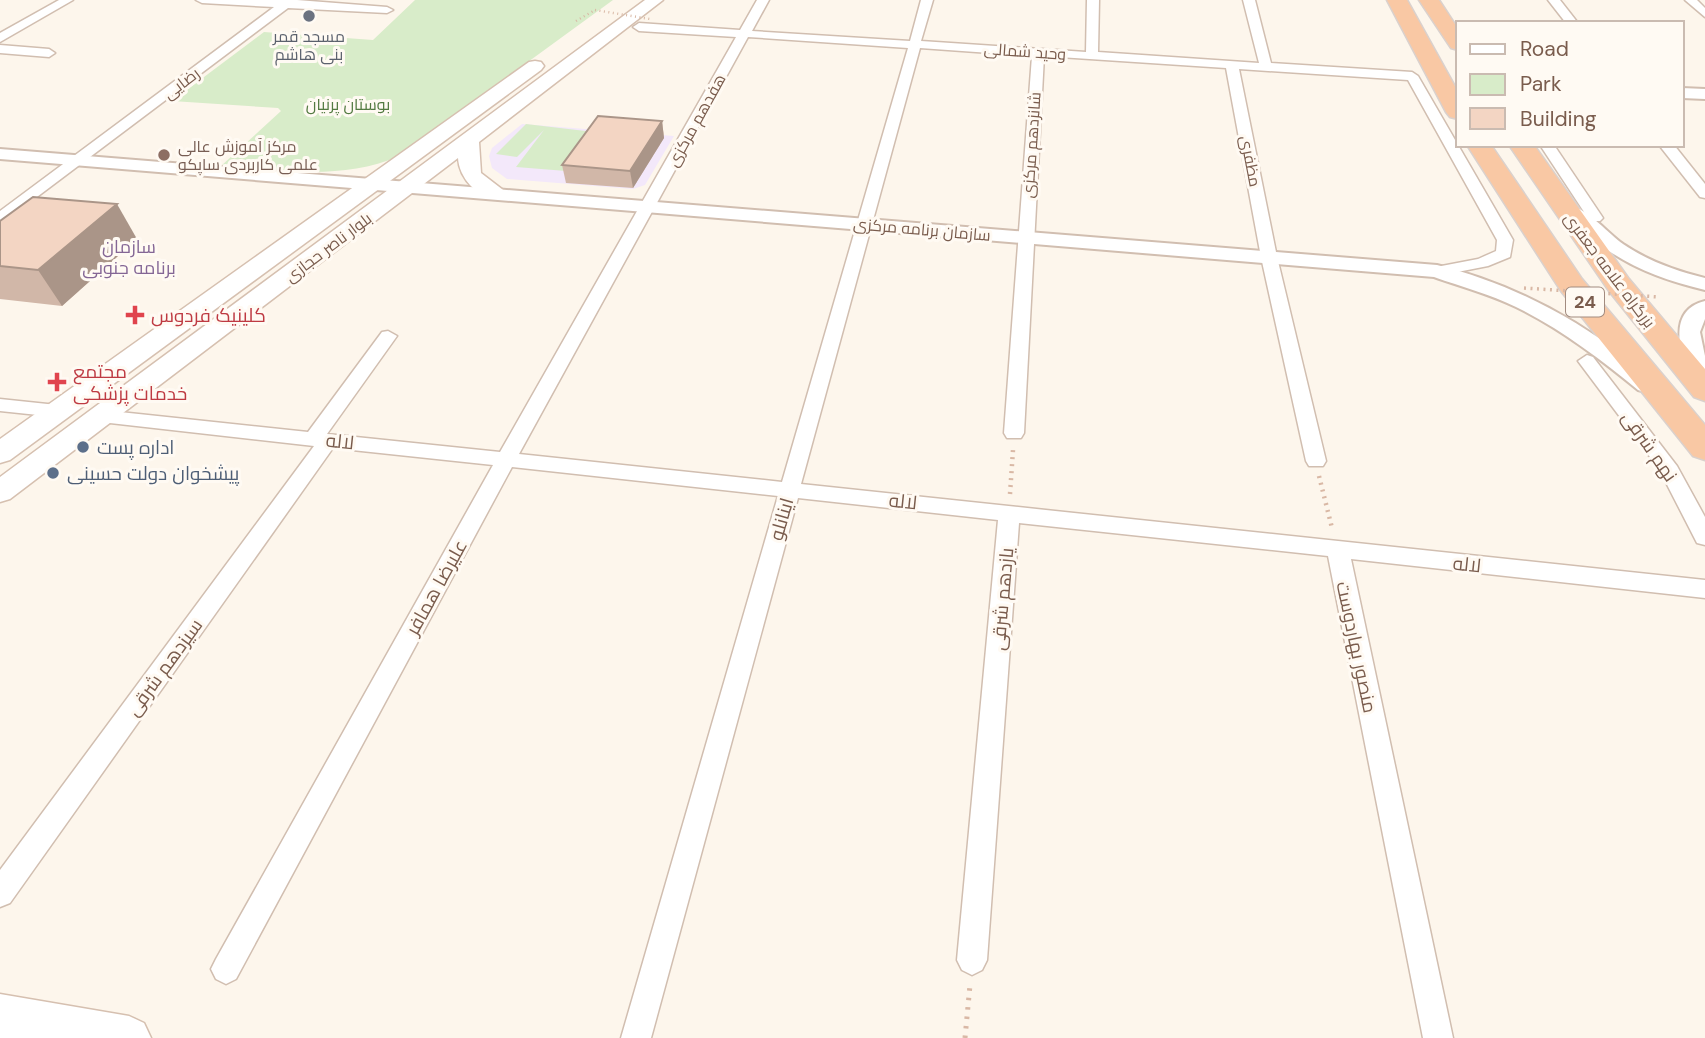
<svg xmlns="http://www.w3.org/2000/svg" width="1705" height="1038" font-family="'DM Sans',Cairo,sans-serif">
<rect width="100%" height="100%" fill="#fdf6ec"/>
<polygon fill="#f3e8fa" points="522,124 674,136 645,185 633,189 507,179 492,168 489,156 492,148"/>
<g fill="#d8ecc9">
<path d="M 415,0 L 613,0 L 399,156 C 342,181 282,170 221,166 L 281,111 L 278,108 L 172,101 L 264,32 L 373,40 Z"/>
<polygon points="526,124 594,132 566,171 516,167 544,130 517,157 496,154"/>
</g>
<g fill="none" stroke-linecap="round" stroke-linejoin="round">
<defs>
<g id="minor">
<polygon points="59,0 73,0 0,42 0,33"/>
<polygon points="196,0 297,0 387,7 393,10 387,13 288,8 5,221 0,223 0,211 274,7 202,3"/>
<path d="M 757,0 L 769,0 L 752,31 L 910,41 L 921,0 L 933,0 L 921,41 L 1086,52 L 1087,0 L 1099,0 L 1098,52 L 1259,63 L 1243,0 L 1255,0 L 1271,63 L 1412,72 L 1418,76 L 1513,240 L 1510,257 L 1488,266 L 1437,276 L 1429,271 L 1431,268 L 1478,259 L 1496,251 L 1497,240 L 1408,80 L 1239,69 L 1277,257 L 1326,461 L 1323,466 L 1309,466 L 1306,461 L 1261,257 L 1226,68 L 1044,56 L 1024,433 L 1021,438 L 1007,438 L 1004,433 L 1032,56 L 920,48 L 801,484 L 1705,580 L 1705,598 L 1351,559 L 1453,1038 L 1423,1038 L 1328,556 L 1019,523 L 987,960 L 982,970 L 972,975 L 962,970 L 957,960 L 998,520 L 798,498 L 651,1038 L 621,1038 L 778,496 L 512,467 L 236,979 L 226,984 L 216,979 L 211,969 L 216,959 L 493,465 L 333,448 L 10,903 L 0,907 L 0,870 L 314,446 L 101,422 L 94,420 L 91,416 L 94,412 L 101,410 L 308,432 L 382,332 L 388,331 L 397,336 L 327,434 L 500,452 L 736,37 L 639,31 L 633,27 L 639,23 L 740,30 ZM 748,37 L 908,48 L 782,482 L 519,454 Z"/>
<polygon points="1548,0 1560,0 1578,23 1566,23"/>
<polygon points="1685,0 1697,0 1705,8 1705,17"/>
<polygon points="0,45 49,49 55,53 49,57 0,53"/>
<polygon points="1540,145 1554,145 1603,218 1600,221 1590,221"/>
<polygon points="1659,145 1674,145 1705,184 1705,198 1700,197"/>
<polygon points="1587,355 1593,357 1677,466 1705,517 1705,545 1697,543 1659,469 1578,361"/>
<polygon points="0,399 57,405 64,407 66,411 64,415 57,417 0,411"/>
</g>
<g id="tertiary">
<polygon points="1682,88 1705,89 1705,99 1682,98"/>
<path d="M 0,149 L 1437,265 C 1506,282 1569,314 1625,357 C 1636,365 1650,373 1658,385 L 1654,390 L 1646,392 L 1638,390 C 1600,359 1561,329 1516,307 C 1490,294 1462,287 1434,277 L 0,159 Z"/>
<path d="M 1574,207 C 1589,211 1609,234 1623,244 C 1648,261 1676,271 1705,278 L 1705,290 C 1647,276 1610,258 1567,217 L 1564,213 Z"/>
<path d="M 1705,301 L 1705,319 L 1700,332 L 1705,356 L 1705,386 L 1697,384 C 1681,360 1664,311 1705,301 Z"/>
</g>
<g id="secondary">
<path d="M 645,0 L 663,0 L 479,142 L 481,173 L 507,193 L 503,197 C 481,203 459,179 458,158 L 10,499 L 0,502 L 0,477 Z"/>
<polygon points="535,61 541,62 544,66 541,70 10,460 0,463 0,439 529,62"/>
<polygon points="0,994 129,1016 144,1023 151,1038 0,1038"/>
</g>
<g id="trunk">
<polygon points="1387,0 1407,0 1458,92 1458,119 1450,117 1446,112"/>
<polygon points="1419,0 1439,0 1458,29 1458,50 1451,48"/>
<polygon points="1467,145 1491,145 1582,279 1705,425 1705,460 1693,456 1561,291"/>
<polygon points="1509,145 1534,145 1629,279 1705,369 1705,401 1694,397 1609,291"/>
</g>
</defs>
<use href="#minor" stroke="#d1beb0" stroke-width="3"/>
<use href="#tertiary" stroke="#d1beb0" stroke-width="4"/>
<use href="#secondary" stroke="#d6c0b0" stroke-width="3"/>
<use href="#trunk" stroke="#dad1cd" stroke-width="3"/>
<polyline stroke="#d9b8a5" stroke-width="2.5" stroke-dasharray="1 3.5" stroke-linecap="butt" points="576,21 595,10"/>
<g stroke="#d9b8a5" stroke-width="4.5" stroke-dasharray="2 5" stroke-linecap="butt">
<polyline points="1319,476 1332,528"/>
<polyline points="1010,494 1013,450"/>
</g>
<polyline stroke="#d9b8a5" stroke-width="5" stroke-dasharray="2.5 7" stroke-linecap="butt" points="965,1038 970,985"/>
<use href="#minor" fill="#fff" fill-rule="evenodd"/>
<use href="#tertiary" fill="#fff" fill-rule="evenodd"/>
<use href="#secondary" fill="#fff" fill-rule="evenodd"/>
<use href="#trunk" fill="#f9c8a4" fill-rule="evenodd"/>
<polyline stroke="#d9b8a5" stroke-width="2.5" stroke-dasharray="1 3.5" stroke-linecap="butt" points="595,10 650,19"/>
<polyline stroke="#d9b8a5" stroke-width="3.5" stroke-dasharray="2 4.5" stroke-linecap="butt" points="1524,288 1659,297"/>
</g>
<g fill="#d1b7a8">
<polygon points="662,121 664,138 633,188 566,183 562,165"/>
<polygon points="0,221 137,239 62,306 0,299"/>
</g>
<g fill="#aa9588">
<polygon points="662,121 664,138 633,188 630,171"/>
<polygon points="117,204 137,239 62,306 38,270"/>
</g>
<g fill="#f3d5c3" stroke="#aa9588" stroke-width="2">
<polygon points="598,116 662,121 630,171 562,165"/>
<polygon points="33,197 117,204 38,270 0,266 0,221"/>
</g>
<circle fill="#6b7280" stroke="#fffaf3" stroke-width="2.5" cx="309" cy="16" r="7"/>
<circle fill="#8d6e63" stroke="#fffaf3" stroke-width="2.5" cx="164" cy="155" r="7"/>
<g fill="#e0444e" stroke="#fffaf3" stroke-width="2.5">
<path d="M131.5 304.5h7v7h7v7h-7v7h-7v-7h-7v-7h7z"/>
<path d="M53.5 371.5h7v7h7v7h-7v7h-7v-7h-7v-7h7z"/>
</g>
<g fill="#5c6f8a" stroke="#fffaf3" stroke-width="2.5">
<circle cx="83" cy="447" r="7"/>
<circle cx="53" cy="473" r="7"/>
</g>
<g text-anchor="middle" stroke-width="6" stroke-linejoin="round" paint-order="stroke">
<g font-size="16" fill="#5b616d" stroke="#fffaf3">
<text x="309" y="42">مسجد قمر<tspan x="309" dy="18">بنی هاشم</tspan></text>
</g>
<g font-size="16" fill="#7a5c4d" stroke="#fffaf3">
<text transform="translate(1025 51) rotate(4)" y="6">وحید شمالی</text>
<text transform="translate(181 83) rotate(-37)" y="6">رضایی</text>
<text transform="translate(696 120) rotate(-61)" y="6">هفدهم مرکزی</text>
<text transform="translate(1031 145) rotate(-86)" y="6">شانزدهم مرکزی</text>
<text transform="translate(1251 161) rotate(79)" y="6">مظفری</text>
<text transform="translate(922 229) rotate(5)" y="6">سازمان برنامه مرکزی</text>
<text transform="translate(328 247) rotate(-37)" y="6">بلوار ناصر حجازی</text>
<text transform="translate(1610 270) rotate(53)" y="6">بزرگراه علامه جعفری</text>
</g>
<g font-size="16" fill="#537a41" stroke="#fffaf3">
<text x="348" y="110">بوستان پرنیان</text>
</g>
<g font-size="16" fill="#785e54" stroke="#fffaf3" text-anchor="start">
<text x="178" y="152">مرکز آموزش عالی<tspan x="178" dy="18">علمی کاربردی ساپکو</tspan></text>
</g>
<g font-size="18" fill="#846695" stroke="#fffaf3">
<text x="129" y="253">سازمان<tspan x="129" dy="21">برنامه جنوبی</tspan></text>
</g>
<rect fill="#fffaf3" stroke="#a28b7f" stroke-width="2" x="1566" y="287.5" width="38" height="29" rx="5"/>
<g font-size="18" font-weight="bold" fill="#7a5c4d">
<text x="1585" y="308">24</text>
</g>
<g font-size="19" fill="#be3a42" stroke="#fffaf3" text-anchor="start">
<text x="151" y="322">کلینیک فردوس</text>
<text x="73" y="378">مجتمع<tspan x="73" dy="22">خدمات پزشکی</tspan></text>
</g>
<g font-size="19" fill="#7a5c4d" stroke="#fffaf3">
<text transform="translate(340 441) rotate(6)" y="7">لاله</text>
<text transform="translate(1650 446) rotate(55)" y="7">نهم شرقی</text>
<text transform="translate(903 501) rotate(6)" y="7">لاله</text>
<text transform="translate(781 519) rotate(-74)" y="7">اینانلو</text>
<text transform="translate(1467 564) rotate(6)" y="7">لاله</text>
<text transform="translate(436 587) rotate(-61)" y="7">علیرضا همافر</text>
<text transform="translate(1002 599) rotate(-85)" y="7">یازدهم شرقی</text>
<text transform="translate(1357 647) rotate(78)" y="7">منصور بهاردوست</text>
<text transform="translate(164 667) rotate(-54)" y="7">سیزدهم شرقی</text>
</g>
<g font-size="19" fill="#4e5e75" stroke="#fffaf3" text-anchor="start">
<text x="97" y="454">اداره پست</text>
<text x="67" y="480">پیشخوان دولت حسینی</text>
</g>
</g>
<rect x="1456" y="21" width="228" height="126" fill="#fffaf3" stroke="#cabbb1" stroke-width="2"/>
<rect x="1470" y="44" width="35" height="10" fill="#ffffff" stroke="#cabbb1" stroke-width="2"/>
<text x="1520" y="56" font-size="21" fill="#7a5c4d">Road</text>
<rect x="1470" y="74" width="35" height="21" fill="#d8ecc9" stroke="#cabbb1" stroke-width="2"/>
<text x="1520" y="91" font-size="21" fill="#7a5c4d">Park</text>
<rect x="1470" y="108" width="35" height="21" fill="#f3d5c3" stroke="#cabbb1" stroke-width="2"/>
<text x="1520" y="126" font-size="21" fill="#7a5c4d">Building</text>
</svg>
